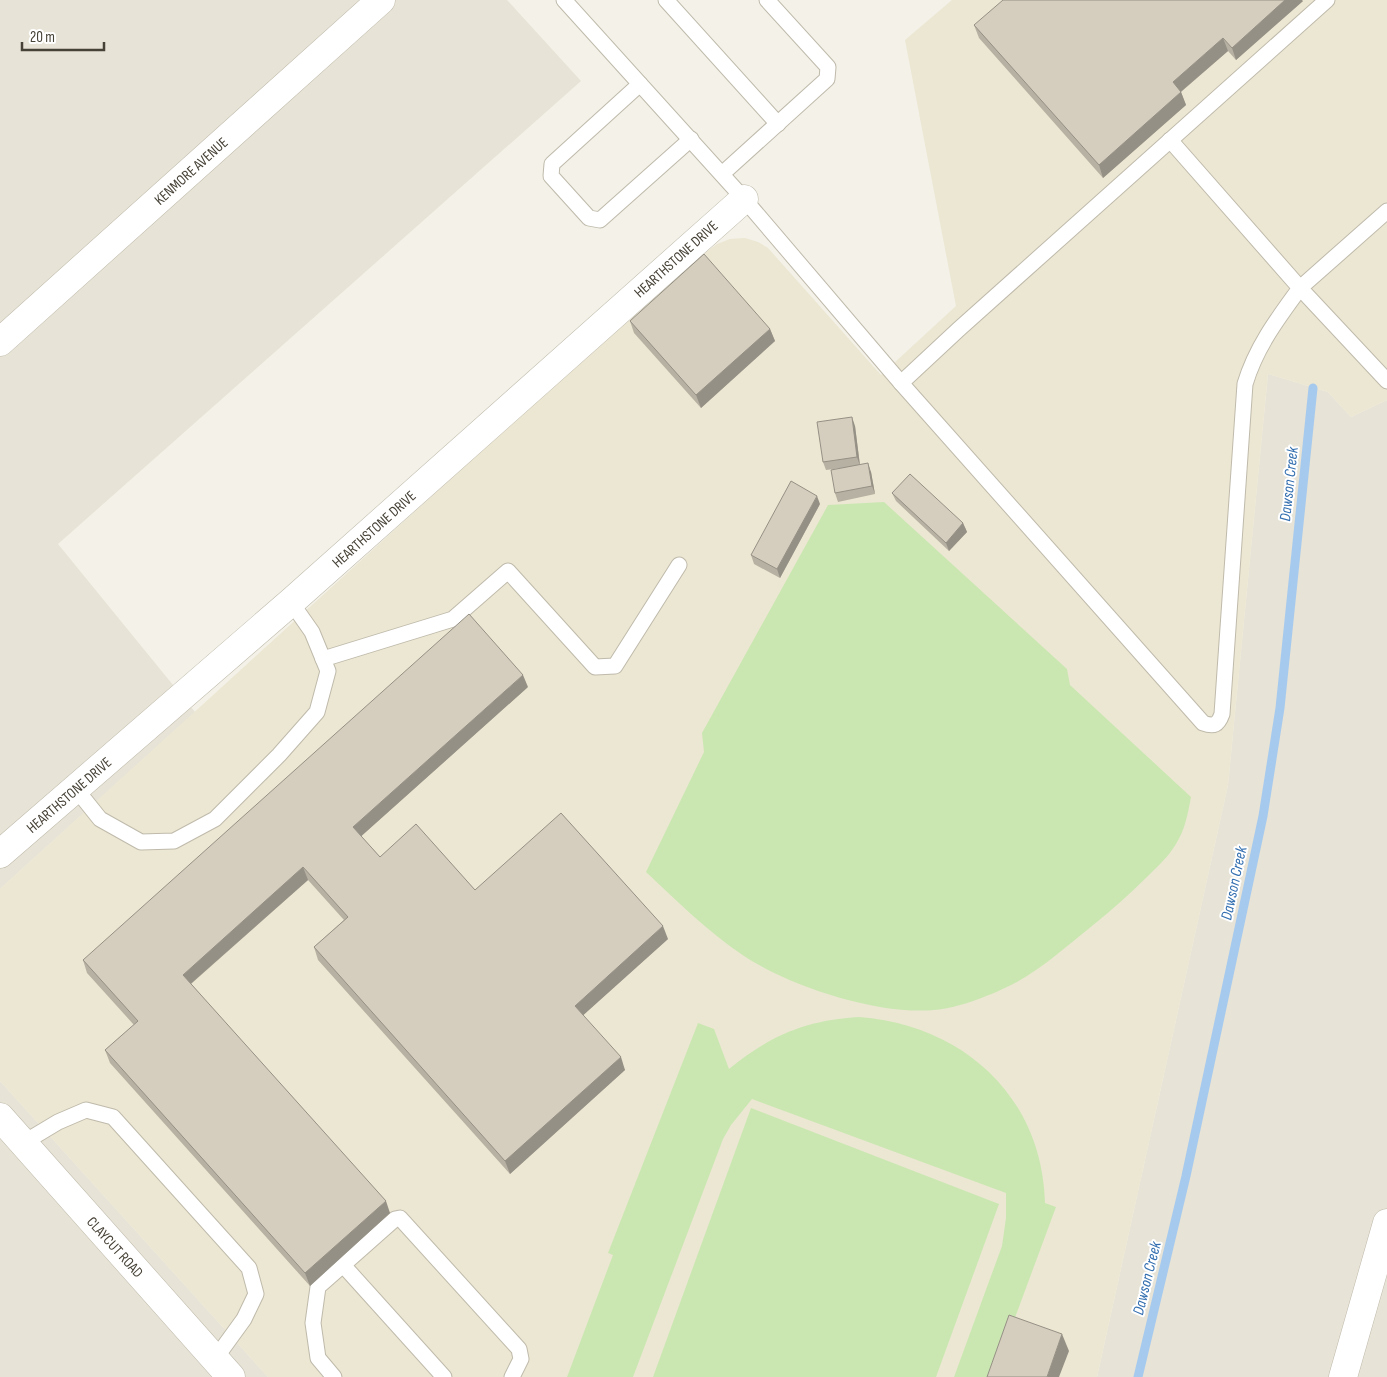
<svg xmlns="http://www.w3.org/2000/svg" width="1387" height="1377" font-family="'Sofia Sans Condensed',sans-serif">
<rect width="100%" height="100%" fill="#f3f1e8"/>
<g fill="#e7e3d6">
<polygon points="0,0 507,0 581,81 58,544 195,712 0,889"/>
<polygon points="1268,374 1328,392 1351,417 1387,400 1387,1377 1097,1377 1228,785"/>
<polygon points="0,1081 268,1377 0,1377"/>
</g>
<polygon fill="#ece7d2" points="952,0 1387,0 1387,400 1351,417 1328,392 1268,374 1228,785 1097,1377 268,1377 0,1081 0,889 456,474 705,253 717,244 730,239 745,238 758,242 768,248 881,375 956,306 905,40"/>
<g fill="#cae7b2">
<path d="M 884,502 L 1067,669 L 1070,685 L 1191,797 C 1188,813 1185,830 1176,844 C 1169,856 1159,865 1149,875 C 1131,893 1112,910 1092,926 C 1068,945 1044,967 1017,982 C 994,994 960,1008 934,1010 C 878,1015 791,987 744,956 C 708,932 677,901 646,872 L 704,752 L 702,733 L 828,505 Z"/>
<path d="M 859,1017 C 963,1025 1042,1096 1045,1203 L 1056,1207 L 993,1377 L 954,1377 L 1002,1246 L 1006,1218 L 1006,1193 L 752,1099 L 731,1125 L 723,1139 L 633,1377 L 567,1377 L 613,1255 L 608,1253 L 698,1023 L 714,1029 L 729,1069 C 769,1036 806,1020 859,1017 Z"/>
<polygon points="751,1108 999,1204 936,1377 653,1377"/>
</g>
<g fill="none" stroke-linecap="round" stroke-linejoin="round">
<polyline stroke="#a6caee" stroke-width="9" points="1138,1377 1186,1176 1263,816 1280,708 1313,388"/>
<defs>
<g id="lane">
<path d="M 564,0 L 744,199 L 901,383 L 1203,723 C 1214,727 1218,725 1222,714 L 1245,384 C 1256,347 1278,318 1300,288 L 1170,140"/>
<polyline points="666,0 778,124"/>
<polyline points="640,84 552,164 551,176 589,218 600,220 691,139"/>
<polyline points="722,174 827,79 828,67 767,0"/>
<polyline points="1387,211 1300,288 1387,381"/>
<polyline points="901,383 959,329 1327,0"/>
<polyline points="323,659 453,619 508,571 595,667 615,666 679,565"/>
<polyline points="76,789 100,819 141,842 174,841 215,819 279,755 317,712 328,671 312,632 291,602"/>
<polyline points="23,1143 58,1122 86,1110 113,1117 249,1268 256,1294 244,1319 215,1359"/>
<polyline points="343,1265 444,1377"/>
<polyline points="334,1377 318,1358 313,1323 318,1287 395,1219 400,1218 519,1349 521,1359 512,1377"/>
</g>
<g id="street">
<polyline points="0,342 381,0"/>
<polyline points="0,854 291,602 744,199"/>
<polyline points="0,1117 231,1377"/>
<polyline points="1343,1377 1387,1223"/>
</g>
</defs>
<use href="#lane" stroke="#bfbaab" stroke-width="17"/>
<use href="#street" stroke="#bfbaab" stroke-width="29"/>
<use href="#lane" stroke="#fff" stroke-width="15"/>
<use href="#street" stroke="#fff" stroke-width="28"/>
</g>
<g fill="#b7b1a3">
<polygon points="1303,1 1236,60 1228,51 1181,92 1186,105 1103,178 979,38 974,25"/>
<polygon points="630,321 770,329 775,341 701,408 634,333"/>
<polygon points="855,426 860,465 871,472 875,494 838,502 835,493 842,468 826,470 823,462"/>
<polygon points="892,493 963,523 967,532 949,551 896,501"/>
<polygon points="820,504 780,578 754,564 751,555"/>
<polygon points="528,687 361,836 380,857 475,890 668,939 583,1015 625,1070 510,1174 318,960 314,947 344,920 308,880 191,984 390,1213 310,1286 110,1063 105,1050 134,1025 87,973 83,960"/>
</g>
<g fill="#959085">
<polygon points="1285,0 1302,0 1303,1 1236,60 1232,48"/>
<polygon points="1223,38 1228,51 1177,95 1173,82"/>
<polygon points="1181,92 1186,105 1103,178 1099,165"/>
<polygon points="770,329 775,341 701,408 696,395"/>
<polygon points="852,417 855,426 860,466 857,457"/>
<polygon points="868,463 871,472 875,494 872,486"/>
<polygon points="817,496 820,504 780,578 777,569"/>
<polygon points="963,523 967,532 949,551 946,543"/>
<polygon points="523,675 528,687 357,840 353,827"/>
<polygon points="303,867 308,880 187,987 183,975"/>
<polygon points="663,926 668,939 579,1019 575,1006"/>
<polygon points="621,1057 625,1070 510,1174 505,1161"/>
<polygon points="386,1201 390,1213 310,1286 305,1273"/>
<polygon points="1062,1334 1069,1351 1059,1377 1047,1377"/>
</g>
<g fill="#d5cebe" stroke="#959085">
<polygon points="1003,0 1285,0 1232,48 1223,38 1173,82 1181,92 1099,165 974,25"/>
<polygon points="704,254 770,329 696,395 630,321"/>
<polygon points="852,417 857,457 823,462 817,422"/>
<polygon points="868,463 872,486 835,493 831,470"/>
<polygon points="910,474 963,523 946,543 892,493"/>
<polygon points="791,481 817,496 777,569 751,555"/>
<polygon points="469,614 523,675 353,827 380,857 416,824 475,890 561,813 663,926 575,1006 621,1057 505,1161 314,947 348,917 303,867 183,975 386,1201 305,1273 105,1050 138,1021 83,960"/>
<polygon points="1009,1315 1062,1334 1047,1377 987,1377"/>
</g>
<g text-anchor="middle" stroke-width="4" stroke-linejoin="round" paint-order="stroke">
<g font-size="15" fill="#474237" stroke="#fff">
<text transform="translate(191 171) rotate(-42)" y="5">KENMORE AVENUE</text>
<text transform="translate(676 259) rotate(-42)" y="5">HEARTHSTONE DRIVE</text>
<text transform="translate(374 529) rotate(-42)" y="5">HEARTHSTONE DRIVE</text>
<text transform="translate(69 795) rotate(-41)" y="5">HEARTHSTONE DRIVE</text>
<text transform="translate(115 1247) rotate(48)" y="5">CLAYCUT ROAD</text>
</g>
<g font-size="16" font-style="italic" fill="#336fb0" stroke="#fff">
<text transform="translate(1288 484) rotate(-84)" y="6">Dawson Creek</text>
<text transform="translate(1233 883) rotate(-78)" y="6">Dawson Creek</text>
<text transform="translate(1146 1278) rotate(-76)" y="6">Dawson Creek</text>
</g>
</g>
<path d="M22 42v8h82v-8" fill="none" stroke="#474237" stroke-width="2.5"/>
<text x="30" y="42" font-size="15" fill="#474237" stroke="#ffffff" stroke-width="4" paint-order="stroke">20 m</text>
</svg>
